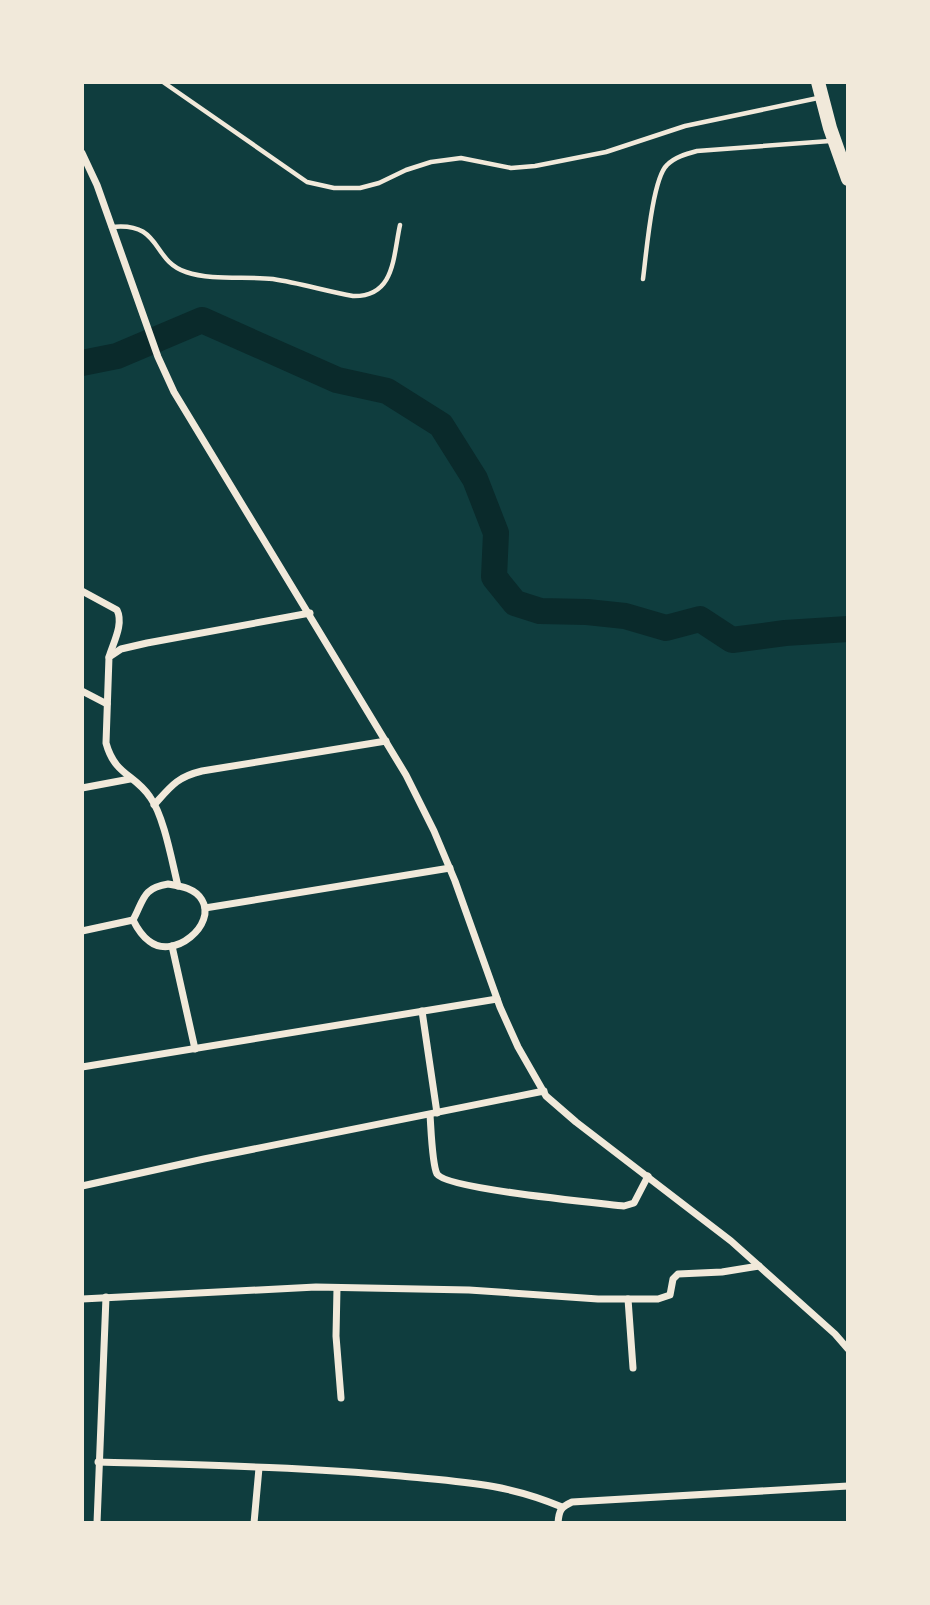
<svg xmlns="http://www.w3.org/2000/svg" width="930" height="1605" font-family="Roboto,sans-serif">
<rect width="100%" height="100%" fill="#0f3d3e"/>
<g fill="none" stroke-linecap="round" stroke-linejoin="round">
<polyline stroke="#0a2a2b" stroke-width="26" points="82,363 117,356 202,320 337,380 387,391 441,425 475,479 496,533 494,577 515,603 540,611 587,612 625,616 666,628 700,619 732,640 785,633 848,629"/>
<g stroke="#f1e9da" stroke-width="4.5">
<polyline points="163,82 307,182 334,188 360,188 379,183 406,170 431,162 461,158 511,168 535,166 606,152 685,126 818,98"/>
<path d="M 111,227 C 163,221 151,261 186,272 C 212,281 245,276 273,279 C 299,283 326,291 353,296 C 395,297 393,257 400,225"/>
<path d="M 643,279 C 646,257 652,179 667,165 C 675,157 686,154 697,151 L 830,141"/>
</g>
<g stroke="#f1e9da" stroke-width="7">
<polyline points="82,153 97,185 158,357 174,392 406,775 434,831 455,881 500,1007 518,1047 546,1096 576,1122 731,1241 835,1334 848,1349"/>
<path d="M 82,591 L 117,610 C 124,624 113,643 109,657"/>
<polyline points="82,691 107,704"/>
<polyline points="82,788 130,779"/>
<path d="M 154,805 C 171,786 177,777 202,771 L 386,741"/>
<path d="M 168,884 C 180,886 195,888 202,900 C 217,924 174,961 149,941 C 142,936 137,928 133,920 C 144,900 142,888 168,884 Z"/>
<path d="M 178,886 C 172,862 164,816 150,797 C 135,774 115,776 106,743 L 109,657 L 121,649 L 147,643 L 310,613"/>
<polyline points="205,908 450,868"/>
<polyline points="82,931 133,920"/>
<polyline points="172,946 195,1049"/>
<polyline points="422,1011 437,1113"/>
<polyline points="82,1067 497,999"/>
<path d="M 430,1115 C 431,1127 432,1164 437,1174 C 446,1189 599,1203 624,1206 L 634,1203 L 648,1176"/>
<polyline points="82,1186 204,1159 544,1091"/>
<polyline points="337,1288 336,1336 341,1398"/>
<polyline points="82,1299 316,1287 469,1290 598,1299 658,1299 670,1295 673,1279 678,1274 722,1272 759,1266"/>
<polyline points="628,1299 633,1368"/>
<path d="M 98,1462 C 199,1465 301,1467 401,1476 C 462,1482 505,1483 562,1507"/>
<polyline points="97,1523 106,1297"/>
<polyline points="254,1523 259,1468"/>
<path d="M 558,1523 C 559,1510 561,1507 572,1502 L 848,1486"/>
</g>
<polyline stroke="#f1e9da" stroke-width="14" points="818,82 830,128 848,179"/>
</g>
<rect width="930" height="1605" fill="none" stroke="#f1e9da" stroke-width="168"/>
</svg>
